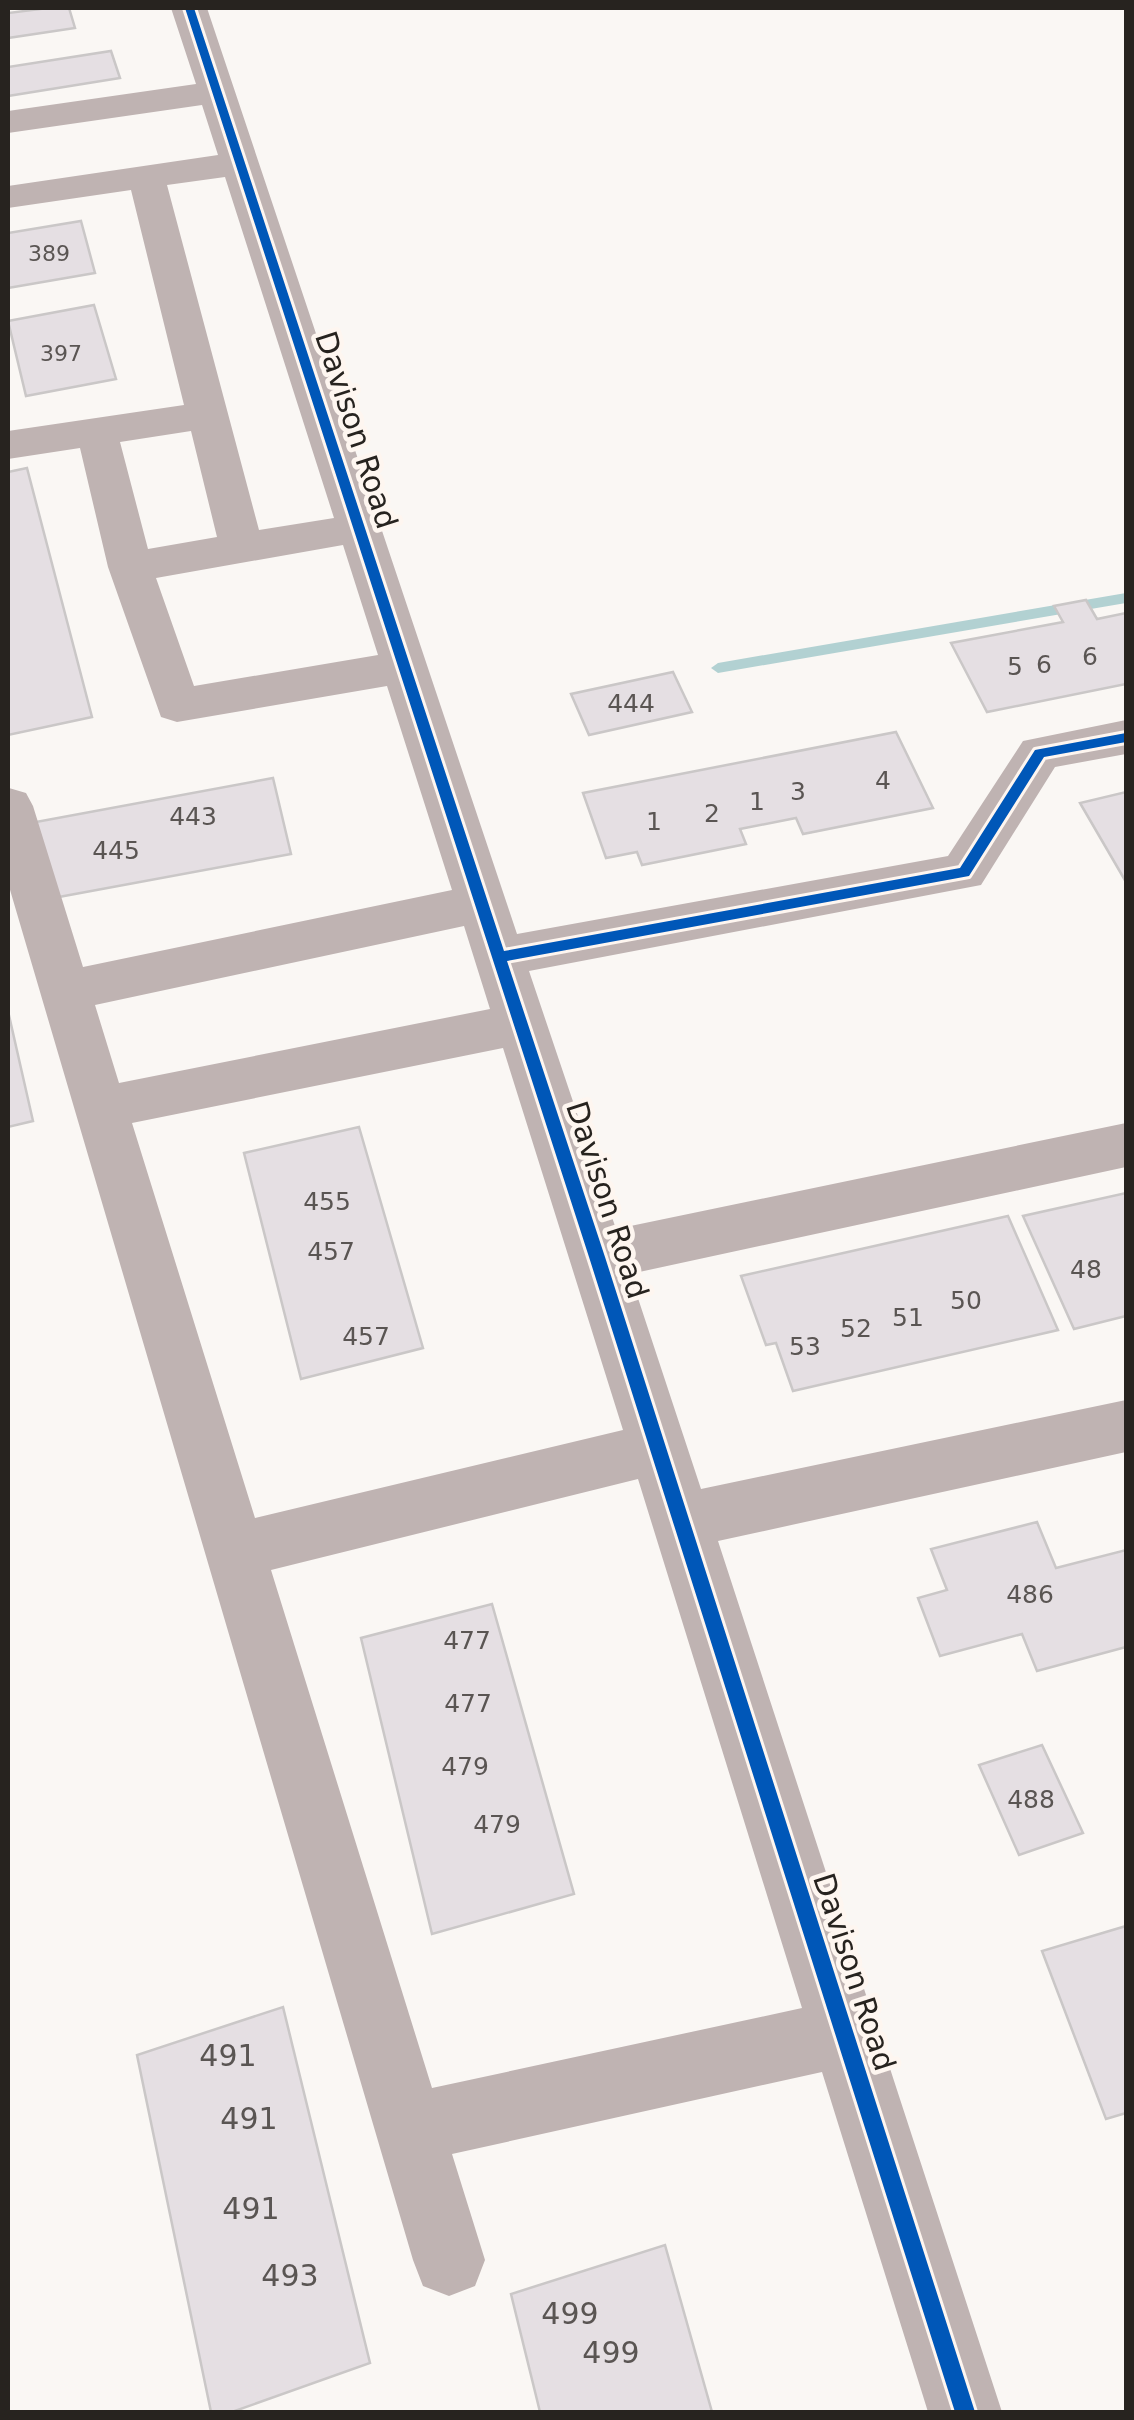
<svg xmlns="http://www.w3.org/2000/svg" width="1134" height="2420" font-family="'DejaVu Sans',sans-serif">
<rect width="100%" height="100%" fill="#faf7f4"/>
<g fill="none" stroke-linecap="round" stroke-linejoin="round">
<polygon fill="#b2d1d2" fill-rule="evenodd" points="1126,593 1126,603 718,673 711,668 718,663"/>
</g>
<g fill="#e5dfe3" stroke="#cac7c7" stroke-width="2.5">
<polygon points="48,8 69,8 75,28 8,38 8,13"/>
<polygon points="111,51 120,78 8,96 8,67"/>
<polygon points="81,221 95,273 8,288 8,233"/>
<polygon points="94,305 116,379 26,396 8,321"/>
<polygon points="27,468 92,717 8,735 8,472"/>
<polygon points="1086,600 1097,619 1126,613 1126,684 987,712 951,643 1063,622 1054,606"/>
<polygon points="673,672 692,712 589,735 571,694"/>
<polygon points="896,732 933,808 803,834 796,818 740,829 746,844 642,865 637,852 606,858 583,793"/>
<polygon points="273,778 291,854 48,899 36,822"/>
<polygon points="1126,792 1126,882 1080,803"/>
<polygon points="8,1011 33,1121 8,1127"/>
<polygon points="359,1127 423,1348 301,1379 244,1153"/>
<polygon points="1126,1193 1126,1316 1074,1329 1023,1216"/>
<polygon points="1008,1216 1058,1330 793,1391 776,1343 766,1345 741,1276"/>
<polygon points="1037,1522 1056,1568 1126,1550 1126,1647 1037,1671 1022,1634 940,1656 918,1598 947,1590 931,1549"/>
<polygon points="492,1604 574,1894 432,1934 361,1638"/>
<polygon points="1042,1745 1083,1833 1019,1855 979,1765"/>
<polygon points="1126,1926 1126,2113 1106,2119 1042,1951"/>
<polygon points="283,2007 370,2363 232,2412 211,2412 137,2055"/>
<polygon points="665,2245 712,2412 540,2412 511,2294"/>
</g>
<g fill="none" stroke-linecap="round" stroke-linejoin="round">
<path fill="#bfb3b2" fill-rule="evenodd" d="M 171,8 L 207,8 L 517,934 L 948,856 L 1023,741 L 1126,720 L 1126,754 L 1055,767 L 981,885 L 529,971 L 616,1229 L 1126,1123 L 1126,1167 L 630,1274 L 701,1489 L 1126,1400 L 1126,1452 L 718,1541 L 1002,2412 L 928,2412 L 822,2072 L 452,2154 L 485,2260 L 475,2286 L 449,2296 L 423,2286 L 413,2260 L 8,883 L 9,788 L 26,793 L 33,806 L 83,967 L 452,890 L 387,686 L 177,722 L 161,717 L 108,567 L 80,448 L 8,459 L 8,431 L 184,405 L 131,190 L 8,208 L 8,186 L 218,155 L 202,105 L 8,133 L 8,111 L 196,84 ZM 225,177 L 334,518 L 259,530 L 167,185 ZM 191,431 L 217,537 L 148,549 L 120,442 ZM 343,545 L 378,655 L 194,686 L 156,578 ZM 464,926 L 490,1009 L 119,1083 L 95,1005 ZM 503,1048 L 623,1430 L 255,1518 L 132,1123 ZM 638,1479 L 802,2008 L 432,2088 L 271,1570 Z"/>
<defs>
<polygon id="cycleway" points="185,8 194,8 504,951 960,868 1035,750 1126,733 1126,742 1044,757 969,876 507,961 605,1257 975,2412 955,2412 589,1257"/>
</defs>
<use href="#cycleway" stroke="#fef6f0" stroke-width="6"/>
<use href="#cycleway" fill="#0057b8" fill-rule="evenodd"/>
</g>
<g text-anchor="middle" stroke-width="9" stroke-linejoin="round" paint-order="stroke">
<g font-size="22" fill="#5a5553">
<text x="49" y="261">389</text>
<text x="61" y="361">397</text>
</g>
<g font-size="25" fill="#5a5553">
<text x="1090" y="665">6</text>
<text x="1044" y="673">6</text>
<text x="1015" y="675">5</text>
<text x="631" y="712">444</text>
<text x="883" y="789">4</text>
<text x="798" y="800">3</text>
<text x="757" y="810">1</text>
<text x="712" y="822">2</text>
<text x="193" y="825">443</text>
<text x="654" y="830">1</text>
<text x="116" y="859">445</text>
<text x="327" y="1210">455</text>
<text x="331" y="1260">457</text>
<text x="1086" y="1278">48</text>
<text x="966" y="1309">50</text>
<text x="908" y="1326">51</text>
<text x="856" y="1337">52</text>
<text x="366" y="1345">457</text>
<text x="805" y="1355">53</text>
<text x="1030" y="1603">486</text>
<text x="467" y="1649">477</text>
<text x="468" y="1712">477</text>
<text x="465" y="1775">479</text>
<text x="1031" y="1808">488</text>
<text x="497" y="1833">479</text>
</g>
<g font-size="30" fill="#27231f" stroke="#fef6f0">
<text transform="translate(356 430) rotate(72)" y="10">Davison Road</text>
<text transform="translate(607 1200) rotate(72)" y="10">Davison Road</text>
<text transform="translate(854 1972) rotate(72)" y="10">Davison Road</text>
</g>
<g font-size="30" fill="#5a5553">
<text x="228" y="2066">491</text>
<text x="249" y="2129">491</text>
<text x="251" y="2219">491</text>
<text x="290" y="2286">493</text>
<text x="570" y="2324">499</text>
<text x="611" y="2363">499</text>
</g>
</g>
<rect width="1134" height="2420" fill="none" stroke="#27231f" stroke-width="20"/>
</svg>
